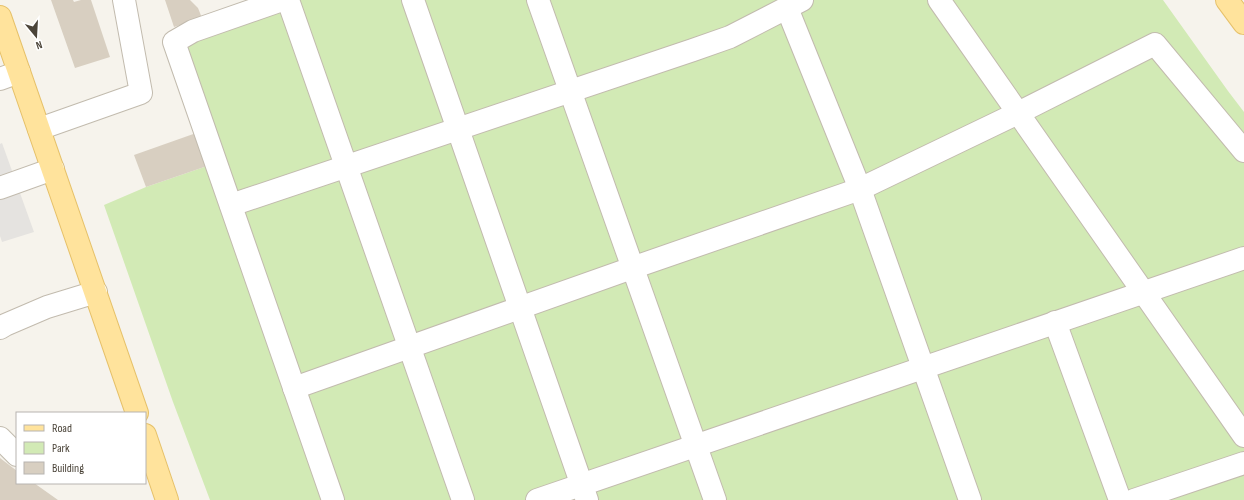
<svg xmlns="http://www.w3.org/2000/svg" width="1244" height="500" font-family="'Sofia Sans Condensed',sans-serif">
<rect width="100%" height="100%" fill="#f6f3ec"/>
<polygon fill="#d2eab5" points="247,0 1163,0 1228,91 1244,112 1244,500 210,500 173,402 104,205 146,187 210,165 167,41 248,2"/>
<polygon fill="#e5e3e0" points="2,143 34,232 2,242 0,236 0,144"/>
<g fill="#d8cfc1">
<polygon points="51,0 73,0 74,2 81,0 91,0 110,57 75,68"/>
<polygon points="165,0 190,0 198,8 202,18 174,27"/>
<polygon points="199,132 210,165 146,187 134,155"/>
<polygon points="0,458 17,471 17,483 34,483 58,500 0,500"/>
</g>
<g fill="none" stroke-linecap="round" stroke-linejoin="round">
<defs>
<g id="minor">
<polyline points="282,0 193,31 174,42 333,500"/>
<polyline points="288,0 463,500"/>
<polyline points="413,0 587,500"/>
<polyline points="538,0 715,500"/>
<polyline points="939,0 1244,436"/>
<polyline points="787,8 860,189 970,500"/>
<polyline points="0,79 19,72"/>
<polyline points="39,129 141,93 124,0"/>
<polyline points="0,188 53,169"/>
<polyline points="231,205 693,50 730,37 802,0"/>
<polyline points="1055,322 1120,500"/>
<polyline points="0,328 5,325 47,307 96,292"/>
<polyline points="294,388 632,268 860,189 1018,113 1155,44 1244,151"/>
<polyline points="0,438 17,455"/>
<polyline points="537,500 1244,258"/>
<polyline points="1134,500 1244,463"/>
</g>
<g id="major">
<polyline points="1227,0 1244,23"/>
<polyline points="0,17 137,413"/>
<polyline points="145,435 167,500"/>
</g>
</defs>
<use href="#minor" stroke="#c2bbae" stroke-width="24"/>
<use href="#major" stroke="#e6c16a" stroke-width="24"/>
<use href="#minor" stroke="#fff" stroke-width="22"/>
<use href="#major" stroke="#ffe39c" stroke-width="22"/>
</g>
<rect x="16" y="412" width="130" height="72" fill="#ffffff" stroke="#b7b4b0"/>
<rect x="24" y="425" width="20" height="6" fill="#ffe39c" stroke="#b7b4b0"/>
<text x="52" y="432" font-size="12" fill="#4b4439">Road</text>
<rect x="24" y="442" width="20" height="12" fill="#d2eab5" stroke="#b7b4b0"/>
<text x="52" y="452" font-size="12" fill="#4b4439">Park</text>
<rect x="24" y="462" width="20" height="12" fill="#d8cfc1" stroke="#b7b4b0"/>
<text x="52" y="472" font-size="12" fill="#4b4439">Building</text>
<g transform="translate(36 36) rotate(162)" stroke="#ffffff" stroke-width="3" paint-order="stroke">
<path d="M0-3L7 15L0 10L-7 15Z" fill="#4b4439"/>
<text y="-6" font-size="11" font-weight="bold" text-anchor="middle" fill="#4b4439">N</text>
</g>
</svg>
